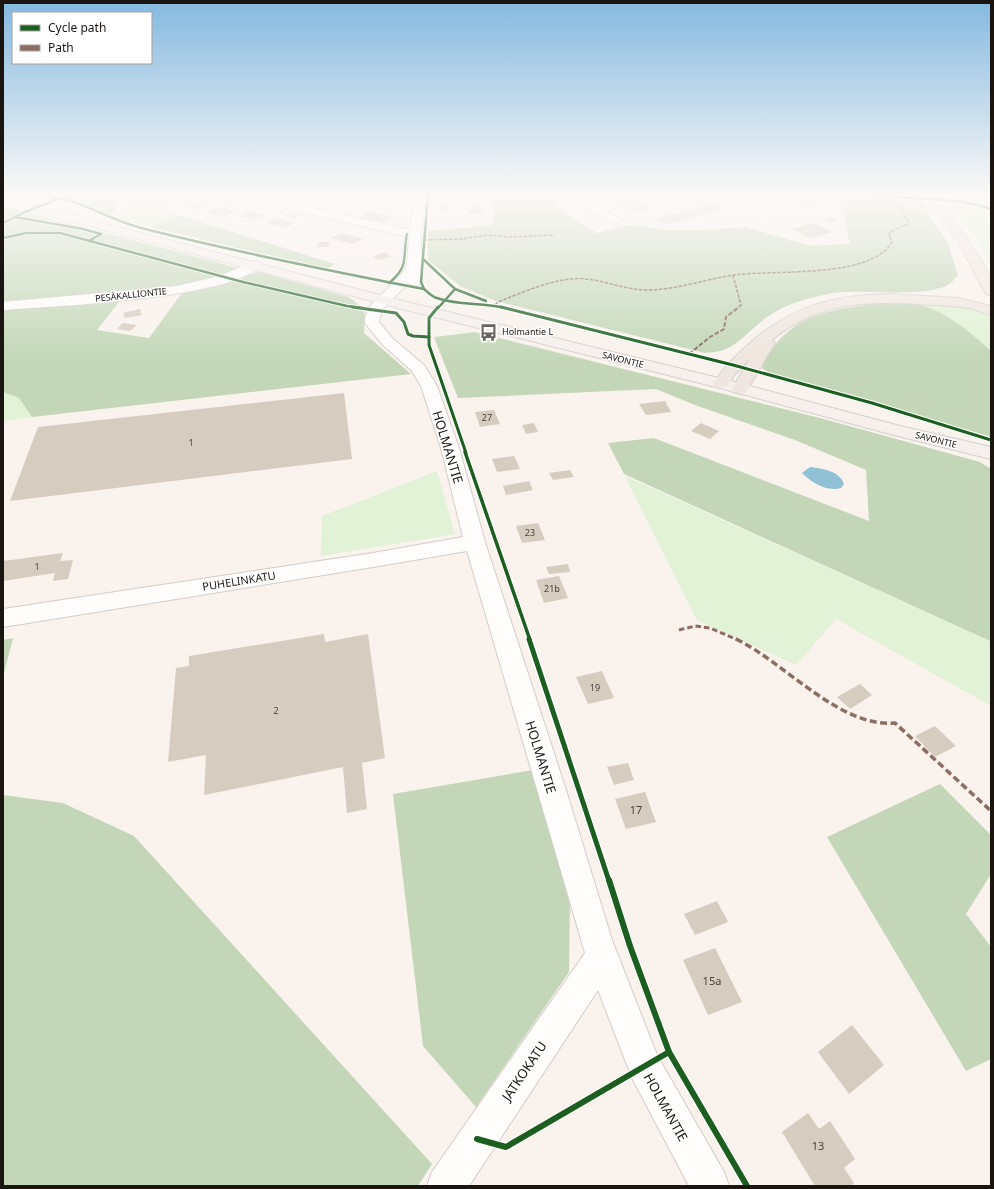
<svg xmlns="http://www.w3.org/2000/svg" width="994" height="1189" font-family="'Noto Sans',sans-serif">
<rect width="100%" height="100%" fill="#f9f2ed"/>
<g fill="#e1f2d6">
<polygon points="136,194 199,194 163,209 178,215 151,227 120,219"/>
<polygon points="941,194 975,194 989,203 943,196"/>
<polygon points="946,201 956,201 991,212 991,216 987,216 991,220 991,262 973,234"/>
<path d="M 916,305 C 931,305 983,302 990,317 C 993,324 991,343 991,351 C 966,327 948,316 916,305 Z"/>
<polygon points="3,392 19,398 32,417 3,421"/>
<polygon points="437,471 455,534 321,556 322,516"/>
<polygon points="625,476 990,641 991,706 836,619 796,665 697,620"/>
</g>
<g fill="#c3d7b8">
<path d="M 77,194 L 126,194 L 111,215 C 95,210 81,202 65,198 Z"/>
<path d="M 488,194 L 559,194 L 554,206 L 597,233 L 628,225 L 670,230 L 706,230 L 745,227 L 811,246 L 850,244 L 839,194 L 858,194 L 893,200 L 920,201 L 948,244 L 958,275 C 956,277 954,280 952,282 C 931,300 861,288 832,293 C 809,298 787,303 767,317 C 754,326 737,346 723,350 C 717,352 711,352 705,353 L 496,301 L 460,286 L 428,260 L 428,231 L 493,225 L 494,198 Z"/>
<polygon points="3,206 239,268 230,274 194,285 3,305"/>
<polygon points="178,215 335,264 328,268 233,247 151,227"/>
<polygon points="259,272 349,297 365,310 364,333 411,374 32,417 19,398 3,392 3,308 122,298 97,330 149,338 184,290 207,286"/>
<path d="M 880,304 C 892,304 904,303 915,304 C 942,308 972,333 991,351 L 991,437 L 768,372 L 762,368 C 785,315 828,309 880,304 Z"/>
<polygon points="475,332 820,418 980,462 991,469 991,643 990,641 624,474 608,443 654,438 869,521 866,470 795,440 695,405 656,389 458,398 434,337"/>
<polygon points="13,638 3,677 3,640"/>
<polygon points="533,770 570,905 569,972 476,1107 423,1046 393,794"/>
<polygon points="940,784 991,835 991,874 966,914 991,947 991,1059 966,1071 827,837"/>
<polygon points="3,795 63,803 134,836 432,1164 418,1186 3,1186"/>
</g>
<path fill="#8fc0d3" d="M 810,467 C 822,469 839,470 844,484 L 841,488 C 827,492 812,483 802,473 Z"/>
<g fill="#d7ccc0">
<polygon points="204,194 211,194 214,195 203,199 196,197"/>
<polygon points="379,194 393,194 391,201 377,201"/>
<polygon points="599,194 623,194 651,208 634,213"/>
<polygon points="807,194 809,194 827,201 806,206 789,199"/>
<polygon points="324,198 331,201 321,204 314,201"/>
<polygon points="194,199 211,204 198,210 181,205"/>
<polygon points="232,199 239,201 229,205 221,203"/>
<polygon points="712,203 724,209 666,224 654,219"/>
<rect x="439" y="204" width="10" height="6"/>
<polygon points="473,205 481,205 482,213 468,214 468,209 473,209"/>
<polygon points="217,206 236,211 224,217 205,212"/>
<polygon points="248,211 265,215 256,220 239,216"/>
<polygon points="371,211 394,217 383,223 360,217"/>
<polygon points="289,213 299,215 294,218 284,216"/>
<polygon points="832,217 839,220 829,223 822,220"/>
<polygon points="277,218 294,223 285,228 267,223"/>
<polygon points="812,223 833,232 810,238 792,229"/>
<polygon points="341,233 363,239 352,244 331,238"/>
<polygon points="319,242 330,242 328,247 317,247"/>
<polygon points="386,252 391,257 378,260 373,256"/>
<polygon points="140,309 142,315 125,318 123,313"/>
<polygon points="123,323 137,325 130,331 117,329"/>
<polygon points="344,393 352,459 10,501 38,427"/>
<polygon points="665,401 671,412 646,415 639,404"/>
<polygon points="494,410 500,424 480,427 475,412"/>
<polygon points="534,423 538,432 526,434 522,425"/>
<polygon points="701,423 719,431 710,439 691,431"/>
<polygon points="514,456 520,469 497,472 492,459"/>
<polygon points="570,470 574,477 553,480 549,473"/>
<polygon points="529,481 533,490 506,495 503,486"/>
<polygon points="538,523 545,540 522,543 516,526"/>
<polygon points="63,553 60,561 73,560 68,579 53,581 55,573 3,581 3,561"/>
<polygon points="568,564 570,572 549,574 546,567"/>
<polygon points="559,576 568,598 544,603 536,580"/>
<polygon points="324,634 325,642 368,634 385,758 362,763 367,809 347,813 343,767 204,795 206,755 168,762 176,668 189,666 189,656"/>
<polygon points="602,671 614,698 588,704 576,677"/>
<polygon points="860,684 872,695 850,709 837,697"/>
<polygon points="935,726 956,746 935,757 915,736"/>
<polygon points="628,763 634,780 614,785 607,767"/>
<polygon points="645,792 656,822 626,829 615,799"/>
<polygon points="717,901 728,922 695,935 684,914"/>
<polygon points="715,948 742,1002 708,1015 683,960"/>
<polygon points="852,1025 884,1065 849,1094 818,1052"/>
<polygon points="808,1113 819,1129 830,1121 855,1159 844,1168 854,1183 851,1186 815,1186 782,1132"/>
</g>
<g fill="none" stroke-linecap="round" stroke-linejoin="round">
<defs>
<g id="minor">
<polygon points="234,194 252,194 410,230 415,194 425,194 421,238 421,282 419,285 414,286 408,283 382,310 379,322 393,339 424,365 437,386 459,448 485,542 566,790 612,940 657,1055 724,1172 729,1186 689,1186 632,1078 598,990 469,1186 427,1186 432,1172 585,953 467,551 373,567 3,627 3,609 373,553 463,537 441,448 421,386 412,371 383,345 365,323 365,318 370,306 403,273 407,266 409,237 239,197 235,196"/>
<polygon points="561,194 574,194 618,218 620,220 618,222 610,222 562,196"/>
<path d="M 254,261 L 259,262 L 260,265 C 238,298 47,307 3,310 L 3,302 L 177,286 L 220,276 Z"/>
</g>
<polygon id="major" points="3,197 403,301 727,380 900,426 991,447 991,459 890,434 716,387 394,307 3,203"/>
<g id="highway">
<polygon points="923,194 934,194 959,226 984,265 991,277 991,295 986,294 984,291 957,240"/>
<path d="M 890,294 L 959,298 L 991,306 L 991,315 C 983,313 976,309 968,308 C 952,305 935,305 919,304 C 865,301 816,303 772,340 L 775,343 L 746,392 L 740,394 L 734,392 L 732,389 L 750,358 L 736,373 L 727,386 L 721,388 L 715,386 L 713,383 C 726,365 740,351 757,337 C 800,303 837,295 890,294 Z"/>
</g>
</defs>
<use href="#minor" stroke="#d3ccc8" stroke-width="2"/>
<use href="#major" stroke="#d4d0ce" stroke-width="2"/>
<use href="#highway" stroke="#d4d0ce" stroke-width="2"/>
<use href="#minor" fill="#fefdfc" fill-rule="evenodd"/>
<use href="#major" fill="#f6efeb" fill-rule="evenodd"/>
<use href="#highway" fill="#efe6df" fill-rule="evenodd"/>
<g stroke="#8d6e63" stroke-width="1.5" stroke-dasharray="3.5 1.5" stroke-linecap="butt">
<polyline points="424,240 460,239 488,235 510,237 555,235"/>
<polyline points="733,275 741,305 738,308"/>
<path d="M 495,305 L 498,302 C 521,293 545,282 570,279 C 596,276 621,290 647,290 C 677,290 705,279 734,275 C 774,270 849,277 882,253 C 886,251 889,246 892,242 L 889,236 L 890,232 L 908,224 L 908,221 L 891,196"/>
</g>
<polyline stroke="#8d6e63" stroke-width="2" stroke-dasharray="4.5 2" stroke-linecap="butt" points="689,354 710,337 724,329 726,317 739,307"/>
<polyline stroke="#8d6e63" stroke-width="3" stroke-dasharray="5.5 3" stroke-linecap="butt" points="679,630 695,626 710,628 738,640"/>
<path stroke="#8d6e63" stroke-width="3.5" stroke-dasharray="7 3.5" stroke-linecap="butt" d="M 736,639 C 784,662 840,728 895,723 L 991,811"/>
<defs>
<g id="cycleway-far4">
<path d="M 17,194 C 37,195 58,196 77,203 C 100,212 121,223 145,229 C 237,252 330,271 424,289 C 428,292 432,297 437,298 C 458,306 483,302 505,308"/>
<path d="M 868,194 C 909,201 951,195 991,209"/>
<polyline points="15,217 83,229 101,234 89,241"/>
<polyline points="3,223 25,212 71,194"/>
<polyline points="3,238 26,233 60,233 243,282 347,306 362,308"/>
<polyline points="423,259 455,289 486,301"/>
<path d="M 389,283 C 410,266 402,258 407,234"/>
<polyline points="424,289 421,282 428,194"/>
<polyline points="438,308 455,289"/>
</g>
<g id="cycleway-far3">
<polyline points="352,307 396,313 404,322 408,334 413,336 429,337"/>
<polyline points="438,307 429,318 429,345 466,453"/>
<polyline points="501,307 733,365 872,403 991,440"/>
</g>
<polyline id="cycleway-far2" points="465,452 530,640"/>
<polyline id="cycleway-far1" points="529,639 609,881"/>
<g id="cycleway">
<polyline points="609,880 630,946 669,1052 747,1186"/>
<polyline points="477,1139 506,1147 669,1052"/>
</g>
</defs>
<use href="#cycleway-far4" stroke="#fff" stroke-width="4"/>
<use href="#cycleway-far3" stroke="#fff" stroke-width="5"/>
<use href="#cycleway-far2" stroke="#fff" stroke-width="6"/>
<use href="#cycleway-far1" stroke="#fff" stroke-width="8"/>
<use href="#cycleway" stroke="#fff" stroke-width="8"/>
<use href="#cycleway-far4" stroke="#1b5e20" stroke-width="2.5"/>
<use href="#cycleway-far3" stroke="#1b5e20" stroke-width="3"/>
<use href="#cycleway-far2" stroke="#1b5e20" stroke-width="3.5"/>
<use href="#cycleway-far1" stroke="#1b5e20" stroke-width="5"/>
<use href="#cycleway" stroke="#1b5e20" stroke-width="6"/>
</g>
<linearGradient id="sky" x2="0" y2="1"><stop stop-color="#84b9e0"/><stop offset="0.54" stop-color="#fcf9f7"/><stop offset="1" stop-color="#fcf9f7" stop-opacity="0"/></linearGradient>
<rect width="994" height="360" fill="url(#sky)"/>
<defs>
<symbol id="bus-bare" viewBox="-9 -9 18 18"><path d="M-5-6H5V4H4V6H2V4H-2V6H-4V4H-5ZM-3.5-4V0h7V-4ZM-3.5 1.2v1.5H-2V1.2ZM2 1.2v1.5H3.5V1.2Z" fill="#69625e" stroke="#fff" stroke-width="2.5" paint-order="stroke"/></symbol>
</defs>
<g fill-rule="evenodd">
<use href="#bus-bare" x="476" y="320" width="25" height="25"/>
</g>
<g text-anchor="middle" stroke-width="3" stroke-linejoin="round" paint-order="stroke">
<g font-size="9" fill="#1b1511" stroke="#fff">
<text transform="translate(131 295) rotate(-6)" y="3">PESÄKALLIONTIE</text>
<text transform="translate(623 360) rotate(14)" y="3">SAVONTIE</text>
<text transform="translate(936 440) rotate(14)" y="3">SAVONTIE</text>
</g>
<g font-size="9" fill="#1b1511" stroke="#fff" text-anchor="start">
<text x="502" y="335">Holmantie L</text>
</g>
<g font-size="9" fill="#4a433d">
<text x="487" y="421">27</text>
<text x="191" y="446">1</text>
<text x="530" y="536">23</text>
<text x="37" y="570">1</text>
<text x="552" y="592">21b</text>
<text x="595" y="691">19</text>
<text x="276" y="714">2</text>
</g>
<g font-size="11" fill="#1b1511" stroke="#fff">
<text transform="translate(239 581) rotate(-9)" y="4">PUHELINKATU</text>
</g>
<g font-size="11" fill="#4a433d">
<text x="636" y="814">17</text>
<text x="712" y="985">15a</text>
<text x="818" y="1150">13</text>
</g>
<g font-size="13" fill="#1b1511" stroke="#fff">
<text transform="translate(448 447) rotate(73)" y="5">HOLMANTIE</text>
<text transform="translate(541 757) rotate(73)" y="5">HOLMANTIE</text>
<text transform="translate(524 1071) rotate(-56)" y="5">JATKOKATU</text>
<text transform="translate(666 1107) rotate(61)" y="5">HOLMANTIE</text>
</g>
</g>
<rect width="994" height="1189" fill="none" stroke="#1b1511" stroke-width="8"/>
<rect x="12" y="12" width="140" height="52" fill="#ffffff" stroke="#a4a1a0"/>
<rect x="20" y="25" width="20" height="6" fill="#1b5e20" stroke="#a4a1a0"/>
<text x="48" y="32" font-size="12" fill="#1b1511">Cycle path</text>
<rect x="20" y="45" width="20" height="6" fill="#8d6e63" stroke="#a4a1a0"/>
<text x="48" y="52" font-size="12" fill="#1b1511">Path</text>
</svg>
